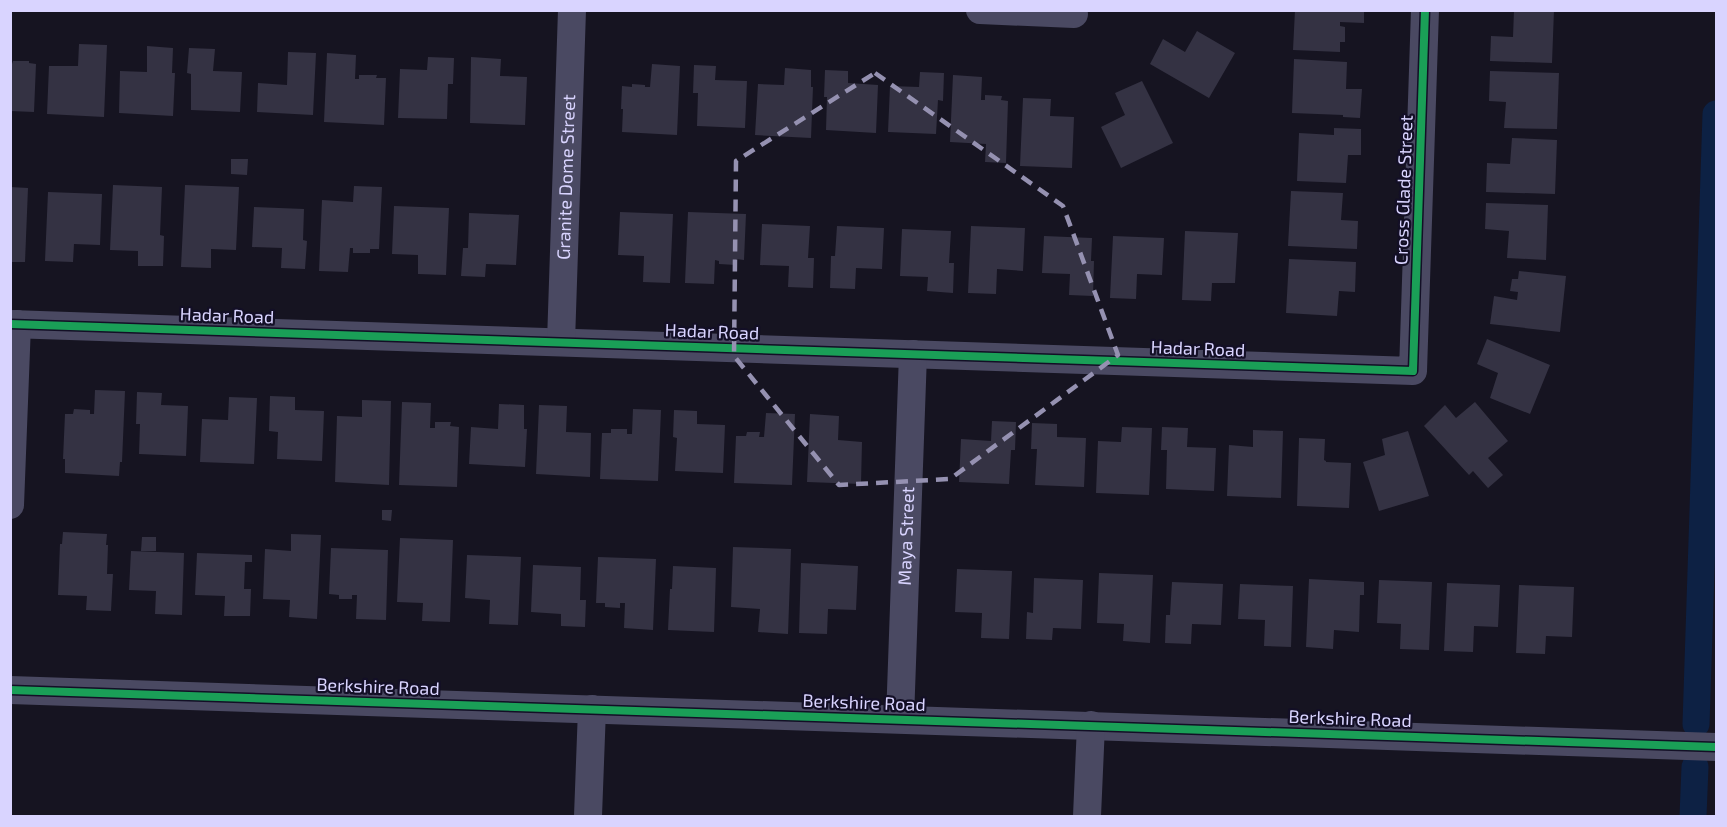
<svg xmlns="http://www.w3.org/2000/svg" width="1727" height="827" font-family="'Exo 2',sans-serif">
<rect width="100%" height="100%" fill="#161421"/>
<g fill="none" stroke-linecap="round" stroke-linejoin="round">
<g stroke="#0d2144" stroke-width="27">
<polyline points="1696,724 1716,114"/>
<polyline points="1693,816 1695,767"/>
</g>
</g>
<g fill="#343243">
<polygon points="1295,10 1364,10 1364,23 1340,22 1340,26 1345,27 1345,42 1340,42 1340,52 1293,50"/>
<polygon points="1514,10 1554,10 1552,63 1490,61 1491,36 1513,37"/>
<polygon points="1197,31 1235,53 1209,98 1150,64 1163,39 1185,52"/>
<polygon points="79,44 107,45 104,117 47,114 49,66 78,66"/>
<polygon points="147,46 173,48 172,73 175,73 173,116 119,113 120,71 147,72"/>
<polygon points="189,48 215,49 213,71 242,72 240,112 191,110 191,74 187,73"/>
<polygon points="288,52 316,53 313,115 257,112 258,83 287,85"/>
<polygon points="327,53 356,55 355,79 359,79 359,75 377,75 376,78 386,78 384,125 324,122"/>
<polygon points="428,57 454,58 453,84 448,84 447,119 398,118 400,69 427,70"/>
<polygon points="471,57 501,59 500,76 527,77 525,125 470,123"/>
<polygon points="1294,59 1347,62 1346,89 1362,89 1360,118 1343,117 1343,115 1292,113"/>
<polygon points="13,61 29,61 29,63 36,64 34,112 10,111 10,64 12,64"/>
<polygon points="652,64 680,66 677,135 622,132 623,109 621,109 622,86 632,87 632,84 645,85 645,87 650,87"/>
<polygon points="694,65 716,66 715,80 747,81 745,128 697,126 698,93 693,93"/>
<polygon points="785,68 811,70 811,87 813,87 811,138 755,135 758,84 784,85"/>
<polygon points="825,70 848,71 848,83 878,85 876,133 826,130 827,97 824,97"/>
<polygon points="1490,71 1559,73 1557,129 1504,128 1506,102 1489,101"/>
<polygon points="920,72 944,73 943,101 938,100 936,134 888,132 890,86 919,87"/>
<polygon points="953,75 982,77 981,100 985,100 985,95 1002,96 1001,100 1008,101 1006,163 985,162 986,144 950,142"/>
<polygon points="1142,81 1173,143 1121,168 1101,127 1125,115 1115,93"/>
<polygon points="1023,98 1051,99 1050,116 1074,117 1072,168 1020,166"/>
<polygon points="1334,128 1361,129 1361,155 1348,155 1346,183 1297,181 1299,133 1334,135"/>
<polygon points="1512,138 1557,140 1555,194 1486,192 1487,163 1510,164"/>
<polygon points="231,159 248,159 247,175 231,174"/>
<polygon points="113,185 162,187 160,235 164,236 163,266 138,266 138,251 110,250"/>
<polygon points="185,185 239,187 236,250 211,249 211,268 181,267"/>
<polygon points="354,186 382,187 379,249 370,249 370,253 353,253 353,248 350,248 348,272 319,271 322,200 353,202"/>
<polygon points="10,187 28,188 25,262 10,262"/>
<polygon points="1291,191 1343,193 1341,220 1358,221 1357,249 1288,246"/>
<polygon points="48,192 102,194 100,245 74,244 73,262 45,261"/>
<polygon points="1486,203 1548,205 1546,260 1507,258 1509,231 1485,229"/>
<polygon points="394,206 449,208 446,275 418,274 418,255 392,254"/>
<polygon points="254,207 304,209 303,240 307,241 305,269 281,268 282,248 252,247"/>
<polygon points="620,212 673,214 670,283 643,282 644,256 618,255"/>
<polygon points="688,212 746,214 744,260 736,259 736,265 719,264 719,261 715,260 714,284 685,283"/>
<polygon points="469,213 519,215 516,265 486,264 485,277 461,276 463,248 468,248"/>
<polygon points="762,224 810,226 808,258 814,258 813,288 788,287 789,266 760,265"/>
<polygon points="837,226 884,228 882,269 856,268 855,289 830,288 831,256 835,256"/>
<polygon points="971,226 1025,228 1023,271 997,269 996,294 968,293"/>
<polygon points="902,229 951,231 949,263 954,263 953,293 927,291 928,277 900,276"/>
<polygon points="1185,231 1238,233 1235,283 1212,283 1211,301 1182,300"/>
<polygon points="1044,236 1092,238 1091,261 1094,261 1093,296 1069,295 1070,274 1042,273"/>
<polygon points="1113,236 1164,238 1162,275 1137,274 1136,299 1110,298"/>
<polygon points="1289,259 1356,262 1355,292 1339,291 1337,316 1286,313"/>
<polygon points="1519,271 1566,276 1560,332 1490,324 1494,296 1517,300 1518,292 1510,291 1512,279 1518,279"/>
<polygon points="1487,339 1550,365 1530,414 1490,398 1498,373 1477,364"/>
<polygon points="95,390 125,391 122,462 120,462 119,476 65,473 65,459 63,459 65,414 73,414 74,409 90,410 90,414 94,414"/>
<polygon points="137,392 162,393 161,405 188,406 186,456 139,454 140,424 136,424"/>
<polygon points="270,396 295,397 295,410 324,411 322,461 277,459 278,432 269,431"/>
<polygon points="229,397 257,398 254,464 200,462 202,419 228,420"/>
<polygon points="362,400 391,401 389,485 335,482 337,416 362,417"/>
<polygon points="402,402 431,403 430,428 435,428 435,422 451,422 450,426 459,427 457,487 399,485"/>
<polygon points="1475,402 1508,441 1488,458 1503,475 1488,488 1473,471 1469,475 1424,426 1445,405 1456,418"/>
<polygon points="499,404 524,405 524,429 527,429 525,467 469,464 471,427 498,429"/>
<polygon points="539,405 567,406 566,432 591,433 590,477 536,474"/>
<polygon points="633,409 661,410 658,481 600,479 602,433 611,433 611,429 627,429 627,434 632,434"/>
<polygon points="674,410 697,411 697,424 725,425 723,473 675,471 677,438 673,437"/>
<polygon points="766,413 795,414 792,485 734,483 736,436 746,436 747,432 760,432 759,437 764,437"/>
<polygon points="810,414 839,416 838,440 862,442 861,484 807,482"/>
<polygon points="992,421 1016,422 1015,450 1011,450 1009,484 959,482 961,439 991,441"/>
<polygon points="1032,423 1057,424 1057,437 1086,438 1084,487 1035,485 1037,449 1031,449"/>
<polygon points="1122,427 1152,428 1149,495 1096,493 1098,441 1121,442"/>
<polygon points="1162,427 1188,428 1187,447 1216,448 1214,491 1166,489 1167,450 1161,450"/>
<polygon points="1253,430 1283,431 1281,498 1227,496 1229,445 1253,447"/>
<polygon points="1408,431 1429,496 1379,511 1363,462 1385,455 1382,439"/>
<polygon points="1299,438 1325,439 1324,460 1326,461 1326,462 1351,463 1349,508 1297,506"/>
<polygon points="382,510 392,510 391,521 382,520"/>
<polygon points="63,532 107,534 106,545 108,545 107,574 113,574 111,611 86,610 87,596 58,595 60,544 62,544"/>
<polygon points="291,534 321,535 317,619 289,617 290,600 263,599 265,549 291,551"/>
<polygon points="142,537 156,537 156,551 141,551"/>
<polygon points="400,538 453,540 450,622 422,621 423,603 397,602"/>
<polygon points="733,547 791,549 788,634 758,632 760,609 731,607"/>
<polygon points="331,548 388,550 386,620 356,619 357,595 352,595 352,599 339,599 339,595 329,594"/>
<polygon points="131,551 184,553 182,615 155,614 156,591 129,590"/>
<polygon points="197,553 252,555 252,562 245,562 244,589 251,589 250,616 224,616 225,596 195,595"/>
<polygon points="467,555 521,557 518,625 489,624 490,600 465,598"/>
<polygon points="598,557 656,559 653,630 624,628 625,603 620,603 620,608 605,607 605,603 596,603"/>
<polygon points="801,563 858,566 856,610 828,609 827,634 799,633"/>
<polygon points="533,565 581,567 580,600 586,600 585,627 561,626 561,614 531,612"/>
<polygon points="673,566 716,568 714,632 668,630 670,589 672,589"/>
<polygon points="957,569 1012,571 1009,639 981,638 982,613 955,612"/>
<polygon points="1099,573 1153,575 1150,643 1123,641 1124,624 1097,623"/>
<polygon points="1034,578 1083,580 1081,629 1053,628 1052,640 1026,639 1027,612 1033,613"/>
<polygon points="1309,579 1364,582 1364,595 1360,595 1359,632 1334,630 1333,649 1306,647"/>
<polygon points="1379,580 1432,582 1429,650 1400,649 1401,624 1377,623"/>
<polygon points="1172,582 1223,584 1221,625 1192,624 1191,644 1165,643 1166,615 1170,615"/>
<polygon points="1447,583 1500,585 1498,627 1474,626 1473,652 1444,651"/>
<polygon points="1240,584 1293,586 1291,647 1264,646 1265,620 1238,619"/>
<polygon points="1519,585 1574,587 1572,637 1546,636 1545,654 1516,653"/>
</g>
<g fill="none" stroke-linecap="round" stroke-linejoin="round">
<g stroke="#4a4962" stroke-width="28">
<polyline points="980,10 1074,14"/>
<polyline points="10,324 1413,371 1425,10"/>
<path id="s1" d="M 561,342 L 572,10"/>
<polyline points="10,505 17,324"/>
<polyline points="10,690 1716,747"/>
<path id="s2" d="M 900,719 L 913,354"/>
<polyline points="588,816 592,709"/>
<polyline points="1087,816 1091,725"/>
</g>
<defs>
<g id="cycleway">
<polyline points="10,324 1413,371 1425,10"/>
<polyline points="10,690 1716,747"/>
</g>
</defs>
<use href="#cycleway" stroke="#130f26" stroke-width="11"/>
<use href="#cycleway" stroke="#1a9f57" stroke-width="8"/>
</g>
<path fill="none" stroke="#9591b1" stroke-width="4.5" stroke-dasharray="12 8" stroke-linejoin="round" d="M 875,73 L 1063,206 L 1118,355 L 950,479 L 839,485 L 734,356 L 736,161 Z"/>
<g text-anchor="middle" stroke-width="4.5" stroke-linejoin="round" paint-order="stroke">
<g font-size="18" fill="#d9d4ff" stroke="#130f26">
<text dy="6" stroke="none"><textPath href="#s1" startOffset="165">Granite Dome Street</textPath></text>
<text transform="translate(1404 190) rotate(-88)" y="6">Cross Glade Street</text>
<text transform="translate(227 316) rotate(2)" y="6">Hadar Road</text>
<text transform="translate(712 332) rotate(2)" y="6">Hadar Road</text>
<text transform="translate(1198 349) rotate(2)" y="6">Hadar Road</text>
<text dy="6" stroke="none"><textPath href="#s2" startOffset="183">Maya Street</textPath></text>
<text transform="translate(378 687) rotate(2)" y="6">Berkshire Road</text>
<text transform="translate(864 703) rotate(2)" y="6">Berkshire Road</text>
<text transform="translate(1350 719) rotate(2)" y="6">Berkshire Road</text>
</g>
</g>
<rect width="1727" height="827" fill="none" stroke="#d9d4ff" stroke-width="24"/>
</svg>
